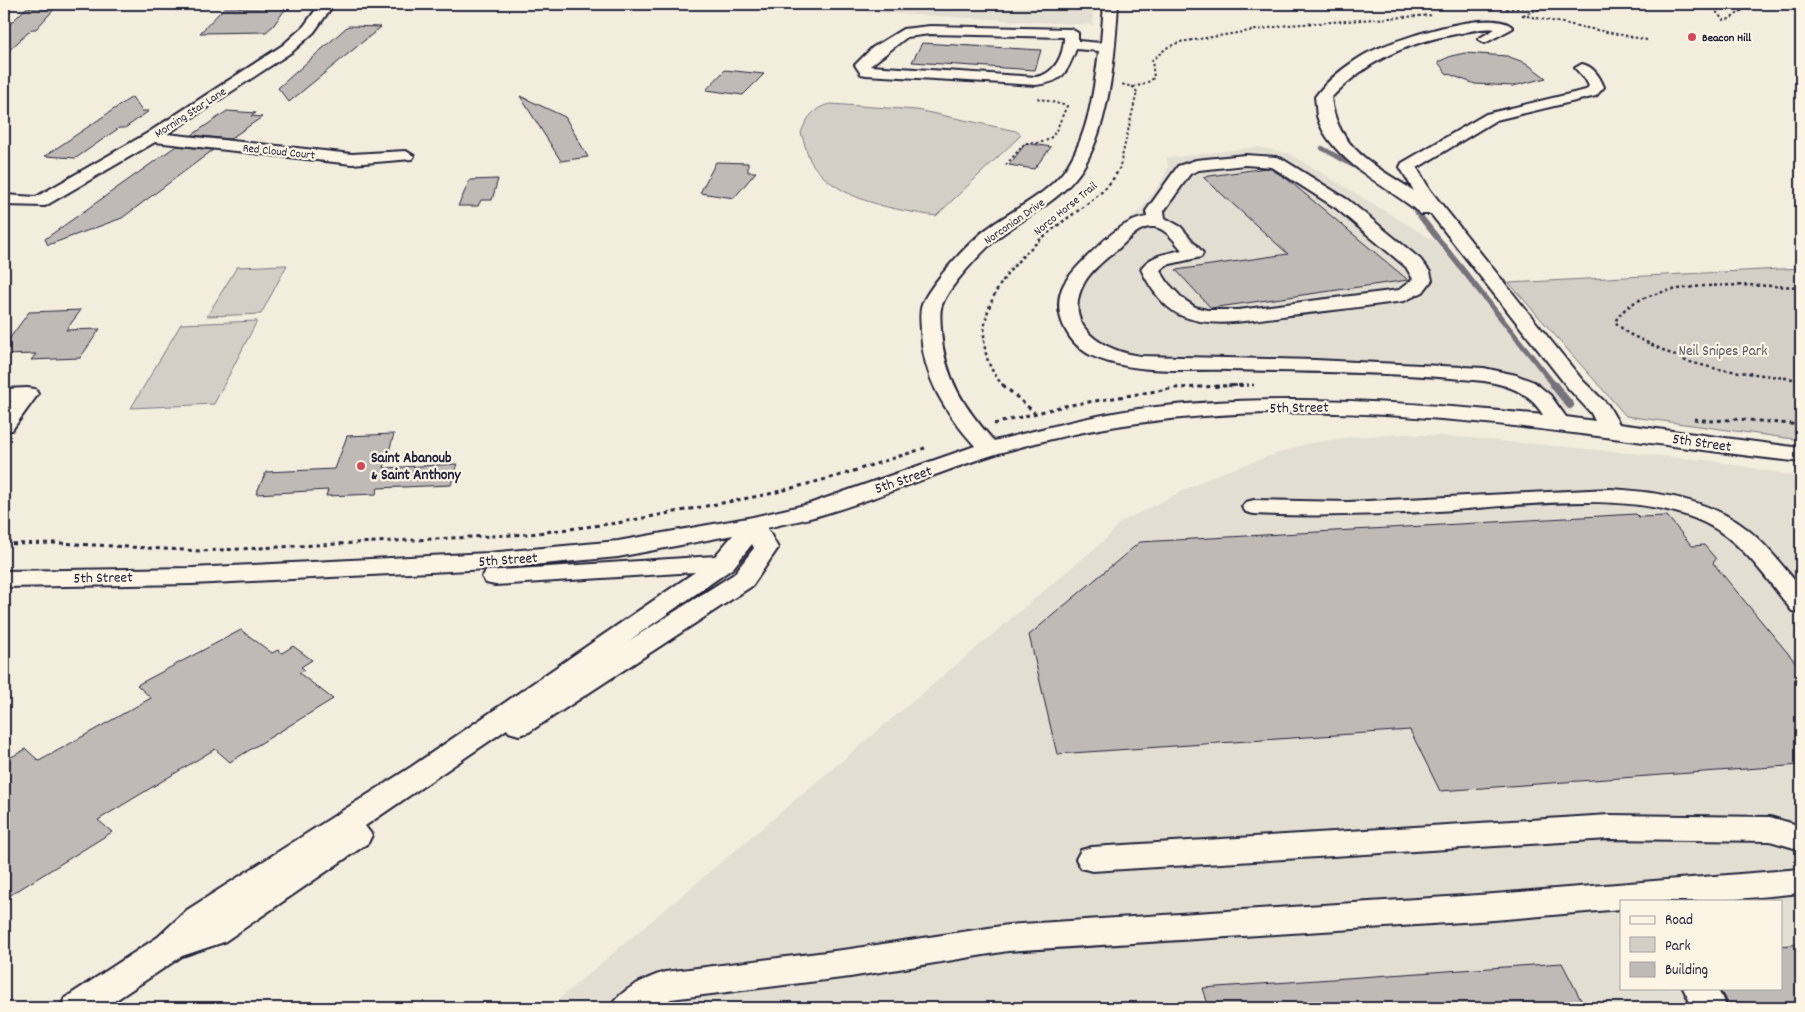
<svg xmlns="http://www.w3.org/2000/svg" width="1805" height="1012" font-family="Dekko,sans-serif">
<rect width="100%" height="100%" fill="#f3edde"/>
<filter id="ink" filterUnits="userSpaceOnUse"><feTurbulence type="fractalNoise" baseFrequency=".02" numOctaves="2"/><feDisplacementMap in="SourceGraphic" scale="10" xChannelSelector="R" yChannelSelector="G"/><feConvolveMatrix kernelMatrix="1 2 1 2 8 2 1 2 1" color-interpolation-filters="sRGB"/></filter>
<g filter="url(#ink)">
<g fill="#e3ded2" fill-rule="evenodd">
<polygon points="861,4 1093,4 1093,25 865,12 870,9"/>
<polygon points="1259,147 1290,154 1435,241 1573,412 1534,410 1530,399 1516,392 1475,382 1257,370 1171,369 1080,347 1067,335 1059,322 1060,303 1107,240 1138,212 1152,195 1165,175 1168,166 1167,158"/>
<path d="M 1407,434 L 1469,438 L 1714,461 L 1801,477 L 1801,1008 L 548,1008 L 1108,537 L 1119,523 L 1215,475 L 1305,444 L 1350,437 ZM 1621,901 L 1781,901 L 1781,988 L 1621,988 Z"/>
</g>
<g fill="#d4cfc6" stroke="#7b7880">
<path d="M 830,104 L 917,110 L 1016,131 L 1021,135 L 936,216 C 896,210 839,201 813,165 C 807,157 805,143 801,133 C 806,118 815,107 830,104 Z"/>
<polygon points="287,265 261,314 207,316 237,267"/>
<polygon points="1801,268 1801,440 1626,416 1509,283"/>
<polygon points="257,321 214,404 131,408 181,324"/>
</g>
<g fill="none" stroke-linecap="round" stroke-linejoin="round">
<polyline stroke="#75727b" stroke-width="4.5" points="1322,148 1361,170"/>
<g stroke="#75727b" stroke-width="5.5">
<polyline points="1359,169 1366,173"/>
<polyline points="1408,201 1555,386"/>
</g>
<polyline stroke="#75727b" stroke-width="8" points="1554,385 1570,405"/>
</g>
<g fill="#bfbab6" stroke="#22223b">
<polygon points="57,6 36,29 32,29 4,55 4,30 26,8"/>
<polygon points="287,7 273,26 266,32 200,33 224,8"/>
<polygon points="348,26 381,27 289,102 278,88"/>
<polygon points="922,43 1041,50 1035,70 912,62"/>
<polygon points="1465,53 1507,56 1526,63 1546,78 1513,86 1475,84 1446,73 1438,62 1451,56"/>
<polygon points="725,70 764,74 743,95 706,90"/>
<polygon points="520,96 565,117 588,157 561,161"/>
<polygon points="132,97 142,111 149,111 125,128 119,128 76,158 45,156"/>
<polygon points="227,111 256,113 251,116 262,117 230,139 192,135"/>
<polygon points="1026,143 1051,147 1034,169 1009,165"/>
<polygon points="176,146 213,150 122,218 48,245 45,239"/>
<polygon points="716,162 748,163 748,172 756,172 734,198 700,193"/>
<polygon points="1266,168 1271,169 1287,179 1408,280 1211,308 1176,270 1288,254 1203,177"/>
<polygon points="498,179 492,200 481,200 478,206 458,206 470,180"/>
<polygon points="81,310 66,330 100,329 80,358 31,360 36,354 4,355 4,346 29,312"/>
<polygon points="394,434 384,468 457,464 451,485 378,488 376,494 326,496 328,490 256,494 266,472 335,469 347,436"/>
<polygon points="1636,514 1639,517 1667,516 1692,546 1704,545 1716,559 1713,563 1801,669 1801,765 1440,791 1410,730 1057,754 1029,635 1140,542"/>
<polygon points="241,630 272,653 278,650 282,653 293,646 312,660 301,667 305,670 299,673 333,699 230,762 215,749 98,820 112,832 4,899 4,761 26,749 39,761 151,698 137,685"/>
<polygon points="1801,944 1801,1008 1730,1008 1719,988 1781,988 1781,946"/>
<polygon points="1562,963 1582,1002 1560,1003 1562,1008 1209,1008 1203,988"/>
</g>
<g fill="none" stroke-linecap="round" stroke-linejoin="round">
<defs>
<g id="minor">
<polygon points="320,4 334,4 314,32 293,51 167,134 352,154 406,151 414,156 412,159 352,164 155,142 45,206 4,205 4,195 36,197 146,134 283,45 304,26"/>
<path d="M 1104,4 L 1118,4 C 1115,54 1110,122 1084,166 C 1064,199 1030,213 1000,236 C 985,248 948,287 942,305 C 939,312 941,323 941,331 C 944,377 964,408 994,441 C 1042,429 1089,416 1138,409 C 1273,392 1409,402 1543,415 C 1530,393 1509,385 1484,381 C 1399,372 1313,372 1228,370 C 1184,369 1138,374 1097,358 C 1068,347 1050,312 1064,284 C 1070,274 1078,266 1086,258 C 1103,241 1123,220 1147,217 L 1146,211 L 1178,166 L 1196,160 L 1245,155 L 1276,157 L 1282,159 L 1348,200 L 1420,259 L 1430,272 L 1432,280 L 1423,292 L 1404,301 C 1366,306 1328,311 1290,315 C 1255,319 1213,330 1180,315 C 1162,306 1149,286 1141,269 C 1150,255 1166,254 1182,250 C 1175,242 1165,227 1153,227 C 1139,226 1128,240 1119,248 C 1107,258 1091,270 1084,283 C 1061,327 1104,351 1140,356 L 1315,360 L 1484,368 L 1516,375 L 1534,382 L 1550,395 L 1566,417 L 1595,421 L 1591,413 L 1569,389 L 1431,214 L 1421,214 C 1389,187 1329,160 1317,116 C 1316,110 1316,103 1315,97 C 1327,80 1347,65 1364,55 C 1386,42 1495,5 1513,28 L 1485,43 L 1478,39 L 1495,29 C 1482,27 1469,32 1456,34 C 1406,43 1366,61 1331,98 C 1337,149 1375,165 1414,191 L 1400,167 L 1402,163 L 1486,114 L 1586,90 L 1589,86 L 1586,80 L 1575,68 L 1582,64 C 1593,66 1600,77 1604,87 L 1596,96 L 1496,120 L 1417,168 L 1430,190 L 1583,381 L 1608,405 L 1619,424 L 1801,448 L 1801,462 C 1582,437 1360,392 1138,423 C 1091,429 1044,440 999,453 C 939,471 883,497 824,514 C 805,520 786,523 767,528 L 778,548 L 752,586 L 529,732 L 519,735 L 509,732 L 507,729 L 365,826 L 372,835 L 368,843 L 224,942 L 182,956 L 104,1008 L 60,1008 L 65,998 L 158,937 L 187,910 L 411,767 L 695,572 L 495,585 L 486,583 L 482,577 L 486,571 L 715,556 L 733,535 L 618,557 L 488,569 L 192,584 L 4,587 L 4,571 L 192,568 L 488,553 L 618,541 L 753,517 L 809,504 L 975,446 C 945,412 923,378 921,332 C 921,324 919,313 922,305 C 928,286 971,240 988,228 C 1015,208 1050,194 1068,165 C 1089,132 1094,89 1099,51 L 1076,49 C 1067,73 1063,82 1036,85 L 866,75 L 861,74 L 855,65 L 872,48 L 903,29 L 930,26 L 1071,29 L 1078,33 L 1078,41 L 1101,43 ZM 930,34 L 1064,37 C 1064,55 1055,74 1036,77 L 870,66 L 907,37 ZM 1245,165 L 1272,167 L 1336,208 L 1406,267 L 1413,279 L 1399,290 L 1238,310 L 1207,310 L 1195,307 L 1183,299 L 1168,283 L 1160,270 L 1166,265 L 1201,257 L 1203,253 L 1181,227 L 1165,218 L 1164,211 L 1190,174 L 1199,170 ZM 752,544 L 754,548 L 734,574 L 627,642 L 733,568 Z"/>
<polygon points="27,388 35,389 38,394 12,430 4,432 4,410 11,401 4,401 4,389"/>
<path d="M 1610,489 C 1657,492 1709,499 1747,529 C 1768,546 1784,568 1801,588 L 1801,613 L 1792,611 C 1767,579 1742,541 1705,523 C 1633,488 1518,506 1439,511 C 1377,515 1316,517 1254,514 L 1246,512 L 1242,507 L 1246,502 L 1254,500 L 1348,502 Z"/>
<polygon points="1609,815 1770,817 1801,826 1801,850 1770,841 1609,839 1092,871 1081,868 1076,859 1081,850 1092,847"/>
<path d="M 1801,869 L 1801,893 L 1716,901 L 1621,901 L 1621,909 L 1494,920 L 1008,951 L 850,977 L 671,999 L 656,1008 L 610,1008 C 619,990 646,978 665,972 L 850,949 L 1008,925 L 1494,894 Z"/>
<polygon points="1683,988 1717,988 1727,1008 1693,1008"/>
</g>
</defs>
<use href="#minor" stroke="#22223b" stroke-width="4"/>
<g stroke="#22223b" stroke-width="2" stroke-dasharray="2.5 2.5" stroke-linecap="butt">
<polyline points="1710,4 1723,20 1730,19 1751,4"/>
<polyline points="1506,9 1562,4"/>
<polyline points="1522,15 1647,40"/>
<polyline points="1523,15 1544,7"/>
<polyline points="1133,87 1145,84 1154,78 1152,60 1168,47 1180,42 1288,25 1433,15"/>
<path d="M 1006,165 L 1025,143 C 1057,145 1054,132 1067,106 L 1037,98"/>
<polyline points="1119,170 1137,92 1133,87 1121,84"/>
</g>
<g stroke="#22223b" stroke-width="2.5" stroke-dasharray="3 3" stroke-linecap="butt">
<path d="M 1801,287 C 1755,286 1639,275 1615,322 L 1627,333 L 1686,361 L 1717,369 L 1801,380"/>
<path d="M 1004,386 C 990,372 984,355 984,335 C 985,288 1026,249 1061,223 C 1082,207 1107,193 1119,169"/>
<polyline points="1216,386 1254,385"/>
</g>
<g stroke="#22223b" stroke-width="3" stroke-dasharray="4 4" stroke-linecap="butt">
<polyline points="1003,385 1034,412"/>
<polyline points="1694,419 1712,421 1738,419 1801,425"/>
<polyline points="994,424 1064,406 1175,388 1249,385"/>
<polyline points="4,544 58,543 201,551 530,534 617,523 769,494 838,476 925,448"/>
</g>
<use href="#minor" fill="#fcf5e5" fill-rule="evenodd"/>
</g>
</g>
<g fill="#d1495b" stroke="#fcf5e5" stroke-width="2">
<circle cx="1692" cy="37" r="5"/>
<circle cx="361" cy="466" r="5"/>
</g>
<g text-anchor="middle" stroke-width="4.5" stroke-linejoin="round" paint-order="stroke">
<g font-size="12" font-weight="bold" fill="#22223b" stroke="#fcf5e5" text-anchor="start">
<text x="1702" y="41">Beacon Hill</text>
</g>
<g font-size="12" fill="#22223b" stroke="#fcf5e5">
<text transform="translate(190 112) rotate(-33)" y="4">Morning Star Lane</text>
<text transform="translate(279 151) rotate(6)" y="4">Red Cloud Court</text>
<text transform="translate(1065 208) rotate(-39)" y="4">Norco Horse Trail</text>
<text transform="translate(1014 221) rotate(-35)" y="4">Norconian Drive</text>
</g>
<g font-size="15" fill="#575665" stroke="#fcf5e5">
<text x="1723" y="355">Neil Snipes Park</text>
</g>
<g font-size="15" fill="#22223b" stroke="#fcf5e5">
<text transform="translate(1299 407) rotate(-1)" y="5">5th Street</text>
<text transform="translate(1702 442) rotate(8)" y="5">5th Street</text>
<text transform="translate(903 479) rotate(-19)" y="5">5th Street</text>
<text transform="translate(508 559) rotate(-4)" y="5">5th Street</text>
<text transform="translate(103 577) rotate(-1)" y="5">5th Street</text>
</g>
<g font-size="15" font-weight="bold" fill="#22223b" stroke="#fcf5e5" text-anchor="start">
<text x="371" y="462">Saint Abanoub<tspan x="371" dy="17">&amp; Saint Anthony</tspan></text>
</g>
</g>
<rect width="1805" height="1012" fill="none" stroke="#fcf5e5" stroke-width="20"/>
<rect x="10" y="10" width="1785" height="992" fill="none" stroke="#22223b" stroke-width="2" filter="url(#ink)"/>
<rect x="1620" y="900" width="162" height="90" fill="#fcf5e5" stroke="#a5a1a1"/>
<rect x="1630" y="916" width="25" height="8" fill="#fcf5e5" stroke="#a5a1a1"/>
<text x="1665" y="924" font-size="15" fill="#22223b">Road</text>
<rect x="1630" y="937" width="25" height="15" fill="#d4cfc6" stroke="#a5a1a1"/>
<text x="1665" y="950" font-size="15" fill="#22223b">Park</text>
<rect x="1630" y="962" width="25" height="15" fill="#bfbab6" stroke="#a5a1a1"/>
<text x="1665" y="974" font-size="15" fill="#22223b">Building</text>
</svg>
